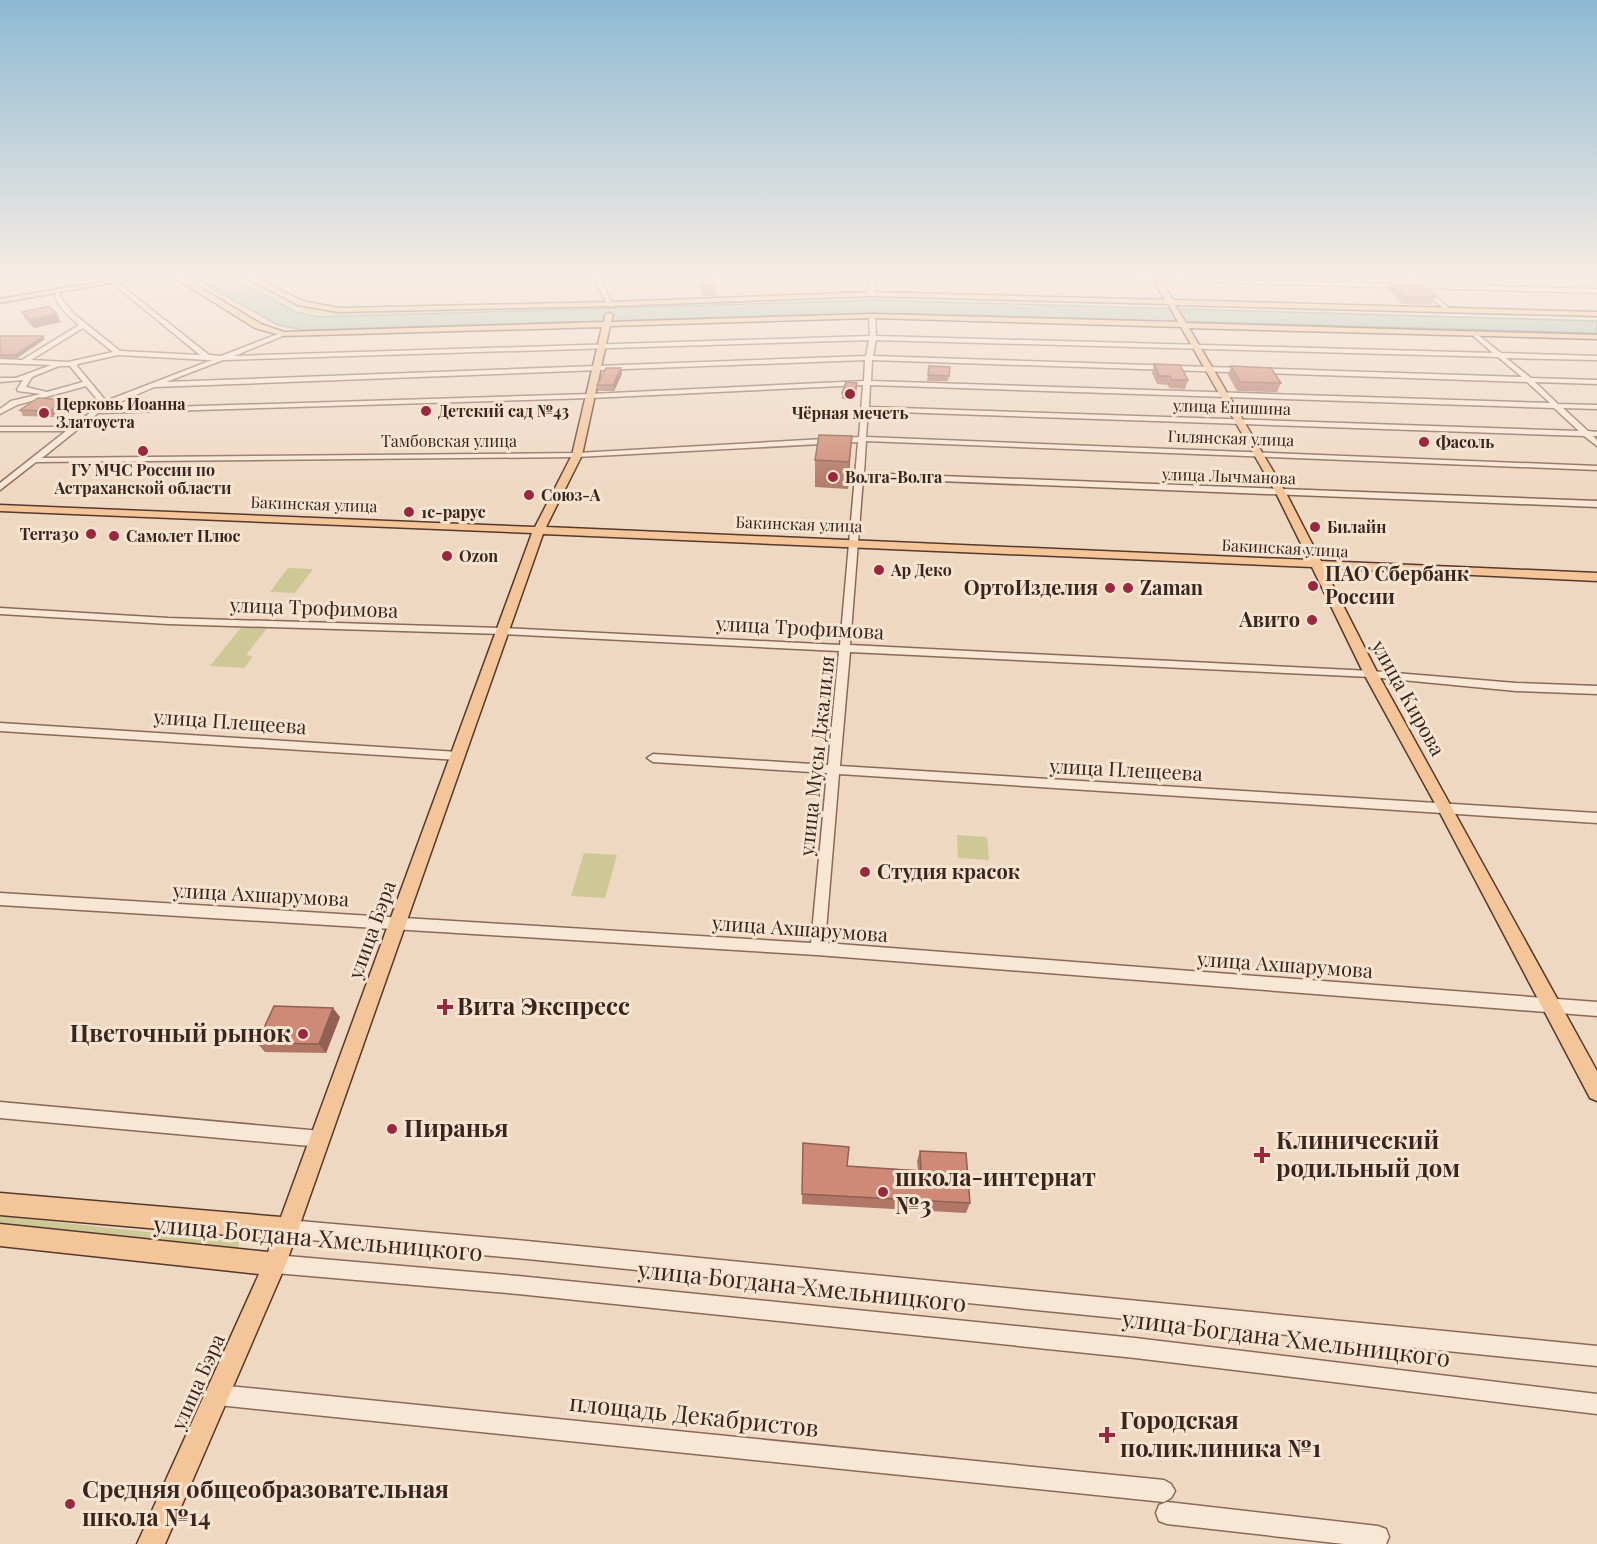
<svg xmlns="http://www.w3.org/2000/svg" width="1597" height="1544" font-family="'Playfair Display',serif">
<rect width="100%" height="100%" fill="#efd8c2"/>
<g fill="#cdc895">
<polygon points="877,296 1026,299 1027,302 877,298"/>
<path d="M 285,298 L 324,311 L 428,310 L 416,314 C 370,315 316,326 279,299 Z"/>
<polygon points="589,306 588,308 432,312 434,310"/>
<polygon points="288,568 313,569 295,593 270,592"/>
<polygon points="243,625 268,627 246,655 253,656 244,668 210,666"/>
<polygon points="957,835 987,837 989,860 958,858"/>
<polygon points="584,853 617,855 605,898 571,896"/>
<polygon points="0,1216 239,1242 238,1249 0,1230"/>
</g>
<polygon fill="#a4c1b3" stroke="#6b8f7f" stroke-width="1.5" points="194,278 234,278 296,312 319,317 875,300 1597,321 1597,333 876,313 304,330 278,325"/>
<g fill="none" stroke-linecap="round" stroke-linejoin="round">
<defs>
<g id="minor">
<polygon points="594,278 600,278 613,307 608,306"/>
<polygon points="870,278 876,278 874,294 871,296 868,294"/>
<polygon points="1126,278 1415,284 1408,278 1414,278 1422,284 1597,289 1597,293 1426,288 1450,309 1448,312 1419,288 1129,280"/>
<path d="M 113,279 L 209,355 L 221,356 L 283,332 L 286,334 L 285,335 L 234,356 L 870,336 L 869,316 L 872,314 L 875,316 L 876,336 L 1493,353 L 1471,334 L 1471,332 L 1473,331 L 1501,353 L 1597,356 L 1597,360 L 1506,358 L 1531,378 L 1597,380 L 1597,384 L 1535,382 L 1558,404 L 1597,405 L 1597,409 L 1563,408 L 1588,431 L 1597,432 L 1597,436 L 1593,436 L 1597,440 L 1597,446 L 1584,436 L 868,411 L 866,437 L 1597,466 L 1597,470 L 866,441 L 864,473 L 1597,501 L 1597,507 L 863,478 L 850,645 L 1371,671 L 1516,683 L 1597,686 L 1597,694 L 1516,691 L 1371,677 L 850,652 L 840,766 L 1597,813 L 1597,823 L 839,774 L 825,943 L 1597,1002 L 1597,1016 L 817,955 L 0,905 L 0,893 L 811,943 L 827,773 L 653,762 L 647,758 L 653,754 L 828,765 L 839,651 L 501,634 L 168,624 L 0,614 L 0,608 L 168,618 L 501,628 L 840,645 L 858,442 L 577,457 L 36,462 L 0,490 L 0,483 L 66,431 L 0,431 L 0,427 L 72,427 L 101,404 L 86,386 L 17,405 L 0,414 L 0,409 L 11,401 L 41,394 L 18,391 L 17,389 L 23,380 L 0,382 L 0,378 L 16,378 L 51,365 L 0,363 L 0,359 L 22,360 L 79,325 C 69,316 54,305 55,290 L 59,290 L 61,298 L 74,314 L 120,351 L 200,355 L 111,282 ZM 83,328 L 113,352 L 68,362 L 31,360 ZM 869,340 L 866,356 L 166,382 L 223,360 ZM 876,340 L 1498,357 L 1522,377 L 873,356 ZM 118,355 L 208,360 L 212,360 L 106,401 L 77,366 L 78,364 ZM 865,360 L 864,381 L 591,394 L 104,409 L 154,387 ZM 872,360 L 1527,382 L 1550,403 L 871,381 ZM 59,366 L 70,366 L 83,382 L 47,392 L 26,387 L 32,377 ZM 863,385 L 859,437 L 577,453 L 42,458 L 98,413 L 591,398 ZM 870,385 L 1554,408 L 1579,431 L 869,407 Z"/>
<polygon points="0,723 458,752 464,756 458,760 0,731"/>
<polygon points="0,1102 321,1131 327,1133 329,1139 327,1145 321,1147 0,1118"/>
<polygon points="288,1220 527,1241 1597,1346 1597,1366 527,1259 288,1238 282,1235 279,1229 282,1223"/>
<polygon points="275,1255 518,1276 1135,1338 1597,1394 1597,1414 1135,1358 518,1294 275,1273 269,1270 266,1264 269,1258"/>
<polygon points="218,1385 1164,1480 1171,1484 1175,1491 1171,1498 1164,1502 218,1405 211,1402 208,1395 211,1388"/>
<polygon points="1167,1502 1378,1526 1386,1529 1389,1537 1386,1544 1344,1544 1167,1524 1159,1521 1156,1513 1159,1505"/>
</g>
<g id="major">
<polygon points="122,278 138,278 0,303 0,299"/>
<path d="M 175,278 L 184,278 L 261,324 L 284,332 L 604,322 L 605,315 L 609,313 L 613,315 L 611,322 L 872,314 L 1178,322 L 1168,304 L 871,296 L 612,306 L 338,312 L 298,305 L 247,278 L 256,278 L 303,301 L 338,308 L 612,302 L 871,292 L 1165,300 L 1152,278 L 1160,278 L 1173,300 L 1597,312 L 1597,316 L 1175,305 L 1186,323 L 1597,335 L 1597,339 L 1189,328 L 1286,493 L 1321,561 L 1597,573 L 1597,581 L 1324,568 L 1378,674 L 1597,1071 L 1597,1101 L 1590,1098 L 1438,809 L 1364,674 L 1312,567 L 543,534 L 286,1264 L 165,1544 L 137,1544 L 259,1274 L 0,1246 L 0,1224 L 268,1252 L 273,1239 L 0,1215 L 0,1193 L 281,1217 L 532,533 L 0,511 L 0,505 L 535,527 L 572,455 L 602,327 L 283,336 L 255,328 ZM 872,318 L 1181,327 L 1276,493 L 1309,560 L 546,527 L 582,455 L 610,326 Z"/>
</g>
</defs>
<use href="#minor" stroke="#896959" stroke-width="3"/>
<use href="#major" stroke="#56382d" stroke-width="3"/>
<use href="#minor" fill="#f9e7d5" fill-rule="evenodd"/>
<use href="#major" fill="#f3c598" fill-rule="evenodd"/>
</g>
<g fill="#b17766">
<polygon points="700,278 715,286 716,296 702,296"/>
<polygon points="1391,282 1435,297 1432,305 1402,304 1388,289"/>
<polygon points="22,312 61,322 34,328 26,320"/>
<polygon points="0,336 45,339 17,358 0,358"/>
<polygon points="1154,364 1188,380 1185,389 1169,388 1168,385 1157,384 1152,373"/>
<polygon points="929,366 950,367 948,381 927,381"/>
<polygon points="1231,366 1281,383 1277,392 1237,391 1228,375"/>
<polygon points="621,368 622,374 614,391 598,391 597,385"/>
<polygon points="857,383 857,389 854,400 842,399 842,393"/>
<polygon points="68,400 71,406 54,417 23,416 20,410"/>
<polygon points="819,435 850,463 848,489 815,487 815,460"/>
<polygon points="340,1017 326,1053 265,1052 257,1043"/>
<polygon points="803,1143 847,1166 918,1170 917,1161 920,1151 970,1203 966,1213 802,1204"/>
</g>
<g fill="#906153">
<polygon points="57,314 61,322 34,328 30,320"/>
<polygon points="43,336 45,339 17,358 15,355"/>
<polygon points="621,368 622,374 614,391 613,385"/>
<polygon points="68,400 71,406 54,417 50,411"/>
<polygon points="852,436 850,463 848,489 849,462"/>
<polygon points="333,1008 340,1017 326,1053 319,1044"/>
</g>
<g fill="#ce8a77" stroke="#906153" stroke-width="1.5">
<polygon points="700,278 714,278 715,286 701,286"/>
<polygon points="1391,282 1420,283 1435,297 1405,297"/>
<polygon points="49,306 57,314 30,320 22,312"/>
<polygon points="0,336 43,336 15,355 0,355"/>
<polygon points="1154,364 1180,365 1188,380 1172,380 1170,376 1159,376"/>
<polygon points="929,366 950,367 949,376 928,375"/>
<polygon points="1231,366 1271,368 1281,383 1240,382"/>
<polygon points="606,368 621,368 613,385 597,385"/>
<polygon points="846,382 857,383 854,394 842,393"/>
<polygon points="38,398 68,400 50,411 20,410"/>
<polygon points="819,435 852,436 849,462 815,460"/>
<polygon points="274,1006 333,1008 319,1044 257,1043"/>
<polygon points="803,1143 849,1147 847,1166 921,1171 920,1151 966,1153 970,1203 802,1194"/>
</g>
<linearGradient id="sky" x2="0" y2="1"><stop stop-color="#8db9d3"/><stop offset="0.56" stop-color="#f8ede4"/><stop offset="1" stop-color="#f8ede4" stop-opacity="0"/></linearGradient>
<rect width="1597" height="494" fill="url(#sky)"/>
<g fill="#99283f" stroke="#f6e4d1" stroke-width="2">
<circle cx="850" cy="394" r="6"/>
<circle cx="426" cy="411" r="6"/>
<circle cx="44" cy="413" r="6"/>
<circle cx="1424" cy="442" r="6"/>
<circle cx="143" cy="451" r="6"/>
<circle cx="833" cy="477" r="6"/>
<circle cx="529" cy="495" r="6"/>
<circle cx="409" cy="512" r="6"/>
<circle cx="1315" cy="527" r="6"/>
<circle cx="91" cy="534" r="6"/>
<circle cx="114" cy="536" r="6"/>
<circle cx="447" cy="556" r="6"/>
<circle cx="879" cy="570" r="6"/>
<circle cx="1313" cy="586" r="6"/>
<circle cx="1110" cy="588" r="6"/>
<circle cx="1128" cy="588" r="6"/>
<circle cx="1312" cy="620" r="6"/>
<circle cx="865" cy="872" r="6"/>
<path d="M442 998h6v6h6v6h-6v6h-6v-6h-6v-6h6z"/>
<circle cx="303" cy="1034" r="6"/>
<circle cx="392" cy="1129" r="6"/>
<path d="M1259 1146h6v6h6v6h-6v6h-6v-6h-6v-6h6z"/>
<circle cx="883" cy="1192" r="6"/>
<path d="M1104 1426h6v6h6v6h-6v6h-6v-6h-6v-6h6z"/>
<circle cx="70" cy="1504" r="6"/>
</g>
<g text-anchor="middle" stroke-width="6" stroke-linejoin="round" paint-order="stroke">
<g font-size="16" font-weight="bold" fill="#38251d" stroke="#f6e4d1" text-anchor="start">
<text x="56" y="410">Церковь Иоанна<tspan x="56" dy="18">Златоуста</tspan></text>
<text x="438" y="417">Детский сад №43</text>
<text x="850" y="419" text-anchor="middle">Чёрная мечеть</text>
<text x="1436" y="448">Фасоль</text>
<text x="143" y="476" text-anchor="middle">ГУ МЧС России по<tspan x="143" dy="18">Астраханской области</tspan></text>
<text x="845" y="483">Волга-Волга</text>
<text x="541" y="501">Союз-А</text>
<text x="421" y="518">1с-рарус</text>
<text x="1327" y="533">Билайн</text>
<text x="79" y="540" text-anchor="end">Terra30</text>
<text x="126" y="542">Самолет Плюс</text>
<text x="459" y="562">Ozon</text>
<text x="891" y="576">Ар Деко</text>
</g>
<g font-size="16" fill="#38251d" stroke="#f6e4d1">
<text transform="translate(1232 407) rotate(2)" y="6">улица Епишина</text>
<text transform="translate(1231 438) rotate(2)" y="6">Гилянская улица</text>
<text x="449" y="447">Тамбовская улица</text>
<text transform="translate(1229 476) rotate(2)" y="6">улица Лычманова</text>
<text transform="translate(314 504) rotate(2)" y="6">Бакинская улица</text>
<text transform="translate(799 524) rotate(2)" y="6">Бакинская улица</text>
<text transform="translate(1285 548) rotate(3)" y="6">Бакинская улица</text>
</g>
<g font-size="20" font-weight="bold" fill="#38251d" stroke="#f6e4d1" text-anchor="start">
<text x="1325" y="581">ПАО Сбербанк<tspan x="1325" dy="23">России</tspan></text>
<text x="1098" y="595" text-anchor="end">ОртоИзделия</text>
<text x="1140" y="595">Zaman</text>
<text x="1300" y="627" text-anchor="end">Авито</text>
<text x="877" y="879">Студия красок</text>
</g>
<g font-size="20" fill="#38251d" stroke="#f6e4d1">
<text transform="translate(314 608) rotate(2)" y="7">улица Трофимова</text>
<text transform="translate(800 628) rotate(3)" y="7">улица Трофимова</text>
<text transform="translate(1408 698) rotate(61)" y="7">улица Кирова</text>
<text transform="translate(230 722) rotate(4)" y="7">улица Плещеева</text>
<text transform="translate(817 756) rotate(-84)" y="7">улица Мусы Джалиля</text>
<text transform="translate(1126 770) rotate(3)" y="7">улица Плещеева</text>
<text transform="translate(261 895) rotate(3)" y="7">улица Ахшарумова</text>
<text transform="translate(800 929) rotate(4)" y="7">улица Ахшарумова</text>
<text transform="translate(372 930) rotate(-70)" y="7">улица Бэра</text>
<text transform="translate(1285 965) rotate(4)" y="7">улица Ахшарумова</text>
<text transform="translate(198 1382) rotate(-66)" y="7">улица Бэра</text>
</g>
<g font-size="24" font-weight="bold" fill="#38251d" stroke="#f6e4d1" text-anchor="start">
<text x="457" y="1015">Вита Экспресс</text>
<text x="291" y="1042" text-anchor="end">Цветочный рынок</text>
<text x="404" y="1137">Пиранья</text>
<text x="1276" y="1149">Клинический<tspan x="1276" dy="28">родильный дом</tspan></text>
<text x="895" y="1186">школа-интернат<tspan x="895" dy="28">№3</tspan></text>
<text x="1120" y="1429">Городская<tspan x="1120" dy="28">поликлиника №1</tspan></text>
<text x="82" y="1498">Средняя общеобразовательная<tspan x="82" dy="28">школа №14</tspan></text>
</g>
<g font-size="24" fill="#38251d" stroke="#f6e4d1">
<text transform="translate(318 1239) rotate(5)" y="8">улица Богдана Хмельницкого</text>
<text transform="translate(802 1287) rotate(6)" y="8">улица Богдана Хмельницкого</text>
<text transform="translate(1286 1339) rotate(7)" y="8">улица Богдана Хмельницкого</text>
<text transform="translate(694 1416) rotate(6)" y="8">площадь Декабристов</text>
</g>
</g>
</svg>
